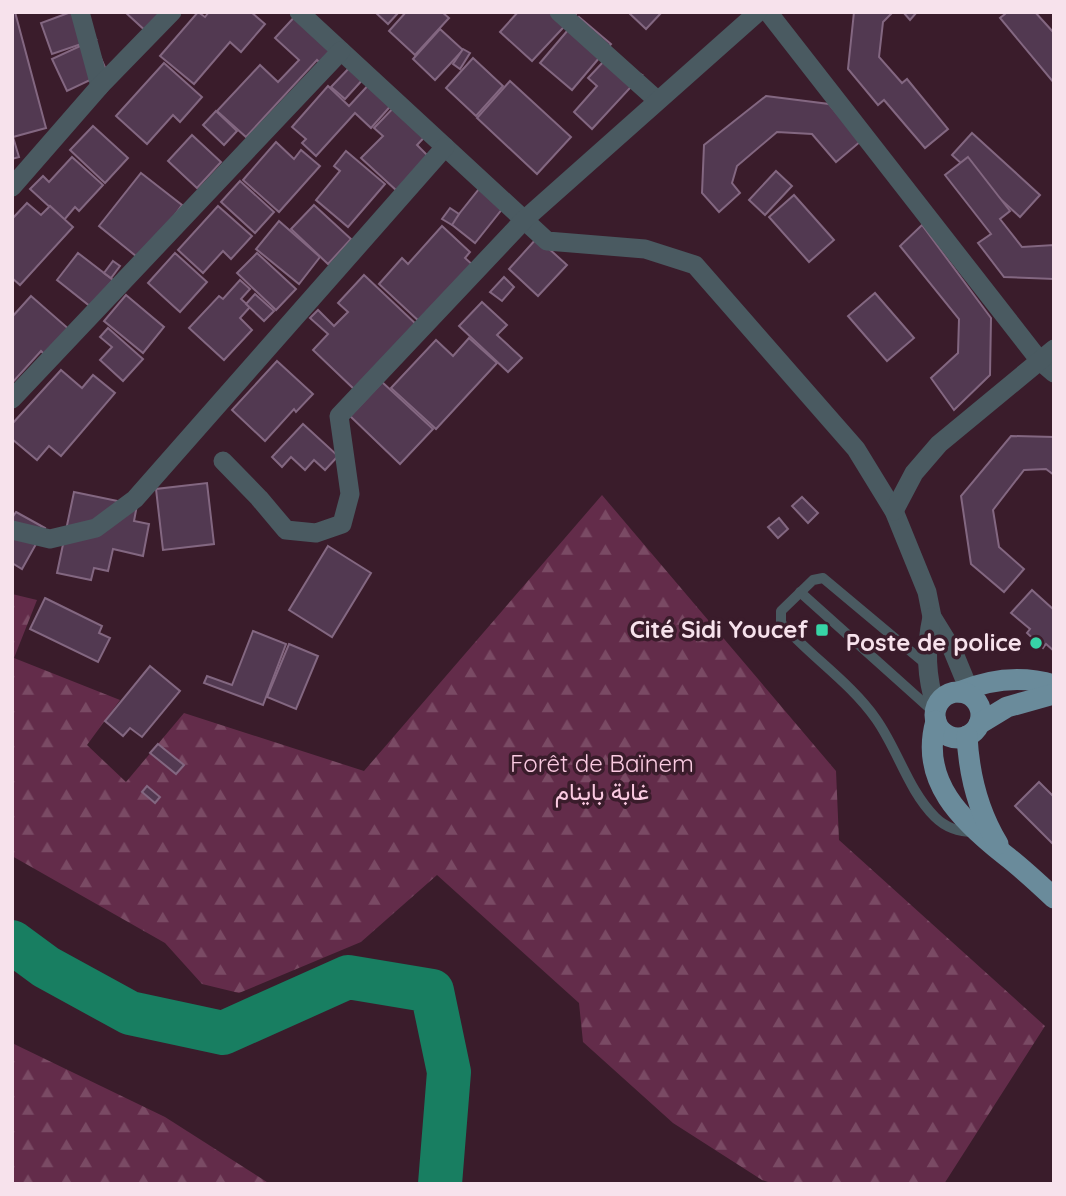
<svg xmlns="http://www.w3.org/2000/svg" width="1066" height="1196" font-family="Quicksand,Vazirmatn,sans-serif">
<defs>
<pattern id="forest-firs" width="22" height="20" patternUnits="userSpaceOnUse" patternTransform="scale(1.75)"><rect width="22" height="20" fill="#632c4a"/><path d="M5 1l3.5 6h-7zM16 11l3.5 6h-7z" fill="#7a4a64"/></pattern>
</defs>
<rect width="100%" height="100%" fill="#3a1c2b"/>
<g fill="url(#forest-firs)">
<polygon points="602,495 836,771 839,840 1045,1026 944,1184 774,1184 762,1180 673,1123 583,1042 579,1003 437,875 361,942 239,993 202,984 165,943 12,856 12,594 37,600 14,658 120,700 87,745 126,782 184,713 364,771"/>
<polygon points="12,1043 165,1117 270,1184 12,1184"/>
</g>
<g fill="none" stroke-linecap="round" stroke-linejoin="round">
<polyline stroke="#187e61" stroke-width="44" points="12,942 46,967 130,1013 223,1033 348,977 432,991 449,1072 440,1184"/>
</g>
<g fill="#523951" stroke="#836781" stroke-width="2">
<polygon points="12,12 15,12 46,128 13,137 19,157 12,159"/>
<polygon points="71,12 96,39 52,54 41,23"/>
<polygon points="125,12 168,12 149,34"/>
<polygon points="198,12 205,17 209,12 251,12 265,24 241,52 230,42 194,84 160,56"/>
<polygon points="299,12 339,47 322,65 317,60 246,137 217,111 260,65 278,82 299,60 275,38"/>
<polygon points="375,12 399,12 388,24"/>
<polygon points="406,12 442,12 449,18 415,55 389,31"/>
<polygon points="518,12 573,12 576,14 532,61 500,32"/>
<polygon points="628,12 662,12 646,29"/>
<polygon points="854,12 893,12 883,22 879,57 902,83 907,79 948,129 925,148 884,100 878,105 848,69"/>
<polygon points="903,12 917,12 910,20"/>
<polygon points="1004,12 1035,12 1054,33 1054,83 1000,18 1005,14"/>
<polygon points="579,17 611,44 572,90 540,63"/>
<polygon points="440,29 463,50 435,80 413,59"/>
<polygon points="93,40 107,72 67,91 52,59"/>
<polygon points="463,49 470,53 460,69 453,64"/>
<polygon points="473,58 503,86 476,116 446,88"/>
<polygon points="605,60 642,75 592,129 574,112 597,86 588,78"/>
<polygon points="164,63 202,97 180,122 173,115 147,144 116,116"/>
<polygon points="352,65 365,77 345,99 331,87"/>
<polygon points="373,80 395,101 371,128 355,113 316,156 302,143 306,139 292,127 328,86 349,106"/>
<polygon points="510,81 571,137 537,174 477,118"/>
<polygon points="766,96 829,104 861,141 836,162 812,134 777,132 737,166 732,183 740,193 719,212 702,193 704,145"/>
<polygon points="399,102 432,129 417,145 429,157 397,191 361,158 383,136 374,128"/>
<polygon points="216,111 237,131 224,145 203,125"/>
<polygon points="93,126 128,158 105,183 70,150"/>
<polygon points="972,133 1040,195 1020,217 952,155"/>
<polygon points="192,135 221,162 197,188 168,161"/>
<polygon points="276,142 294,159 301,150 320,166 279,212 243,180"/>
<polygon points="346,151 385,184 348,227 316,200 340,171 334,166"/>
<polygon points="72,157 103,185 79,211 75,207 64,220 30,189 43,176 49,182"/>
<polygon points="968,157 1010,211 1000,219 1022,247 1054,245 1054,279 1004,277 978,243 991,234 945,175"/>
<polygon points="776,171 792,186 765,215 749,200"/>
<polygon points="141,173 182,205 142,261 99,226"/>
<polygon points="240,181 274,212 255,233 221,202"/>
<polygon points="479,189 503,208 475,243 451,224"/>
<polygon points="794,195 834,240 809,262 769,217"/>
<polygon points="27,203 41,215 50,206 73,227 20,285 12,278 12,219"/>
<polygon points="314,205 351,239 328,264 291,229"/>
<polygon points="218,206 252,236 231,259 223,251 203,273 178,250"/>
<polygon points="450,208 459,214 452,225 442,219"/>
<polygon points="279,221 320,257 299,284 256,249"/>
<polygon points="922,225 991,318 990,375 954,410 931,378 958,353 959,319 900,246"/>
<polygon points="442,226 470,252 465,258 475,267 422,324 379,284 402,258 408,264"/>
<polygon points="537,238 567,265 538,296 509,269"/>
<polygon points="78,253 113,280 91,307 57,280"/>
<polygon points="175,253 207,282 180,312 148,283"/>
<polygon points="257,253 296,289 276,310 237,273"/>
<polygon points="113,261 120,266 111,278 104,273"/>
<polygon points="364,275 417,325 355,390 313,350 328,334 310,318 318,310 334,326 348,312 338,303"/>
<polygon points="504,277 514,287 502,301 490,292"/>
<polygon points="240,280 250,289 241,299 250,307 240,318 252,330 224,360 189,328 219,296 223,299"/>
<polygon points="875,293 914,338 887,361 848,316"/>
<polygon points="255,294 274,311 264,321 246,304"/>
<polygon points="126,295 164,327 143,353 104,321"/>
<polygon points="31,296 71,331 48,358 41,351 12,383 12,317"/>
<polygon points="482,302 507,325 497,335 522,358 508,372 459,326"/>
<polygon points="108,328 143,359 123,381 100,360 112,347 100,337"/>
<polygon points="469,338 497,363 436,429 391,388 436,340 453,356"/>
<polygon points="277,361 313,394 296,412 294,409 265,441 232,410"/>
<polygon points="61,370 82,388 93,375 115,393 61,456 49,446 37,460 12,439 12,424"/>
<polygon points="382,382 433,429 400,464 350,416"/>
<polygon points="303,424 338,456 325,470 314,460 305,470 291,457 282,467 272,457"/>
<polygon points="1011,436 1054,437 1054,475 1046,469 1024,470 993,510 999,547 1024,569 1004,592 971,564 961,496"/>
<polygon points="207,483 214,544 163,550 156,489"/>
<polygon points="74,492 137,505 134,521 149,524 143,556 113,549 108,571 94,568 91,580 57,573"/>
<polygon points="802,497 818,513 808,523 792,506"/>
<polygon points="16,512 45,528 22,569 12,563 12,518"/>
<polygon points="779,518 788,529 778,538 768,527"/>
<polygon points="328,546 371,573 332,637 289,610"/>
<polygon points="1032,590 1054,610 1054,651 1046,644 1043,648 1027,633 1030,629 1011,613"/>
<polygon points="45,598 102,626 99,633 110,638 98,662 30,629"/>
<polygon points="253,631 286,644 263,705 204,683 207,676 232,685"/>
<polygon points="289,644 318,656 296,709 267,697"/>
<polygon points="150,666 180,691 142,737 130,728 123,736 105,721"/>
<polygon points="158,744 184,765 176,774 150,753"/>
<polygon points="1039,782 1054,797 1054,845 1015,806"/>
<polygon points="147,786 160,797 155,803 142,792"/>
</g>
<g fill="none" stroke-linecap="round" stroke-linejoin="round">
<g stroke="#4a5a61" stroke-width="10">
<polyline points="800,592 935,713"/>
<path d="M 927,665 L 823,578 L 813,580 L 781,611 L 781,623 C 811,657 850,682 876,719 C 898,750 908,790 935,817 C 945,827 959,832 974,832"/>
</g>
<g stroke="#4a5a61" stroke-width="19">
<polyline points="80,12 100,86"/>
<polyline points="299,12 547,241 645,249 695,265 856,449 894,511 927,592 932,617 953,651 972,697"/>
<polyline points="559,12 657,100"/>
<polyline points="768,12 1040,361 1054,373"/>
<polyline points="12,187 100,86 172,12"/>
<polyline points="12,399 341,51"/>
<polyline points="223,461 259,498 286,530 316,533 342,524 350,494 339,416 524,220 758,12"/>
<polyline points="894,511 914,473 939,444 1054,349"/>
<polyline points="12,530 50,539 96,528 135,499 445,147"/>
<path d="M 932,617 C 925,649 926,676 936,708"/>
</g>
<g stroke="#6a8b9b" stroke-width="21">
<path d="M 959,692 C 990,679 1021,675 1054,685"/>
<circle cx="958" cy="715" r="23"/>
<path d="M 936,721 C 919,781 962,821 1005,855 C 1022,868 1038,883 1054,898"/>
<polyline points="979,724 1007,707 1054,694"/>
<path d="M 967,736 C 969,775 978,811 998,844"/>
</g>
</g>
<g fill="#37d4a6" stroke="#3a1c2b" stroke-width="2.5">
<rect x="815" y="623" width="14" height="14" rx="3.5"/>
<circle cx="1036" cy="643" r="7"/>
</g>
<g text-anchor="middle" stroke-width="7" stroke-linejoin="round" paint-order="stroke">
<g font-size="24" font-weight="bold" fill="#f7e2ec" stroke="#3a1c2b" text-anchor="end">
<text x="808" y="638">Cité Sidi Youcef</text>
<text x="1022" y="651">Poste de police</text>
</g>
<g font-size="24" fill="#facae1" stroke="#3a1c2b">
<text x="602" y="772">Forêt de Baïnem<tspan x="602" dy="28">غابة باينام</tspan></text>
</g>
</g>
<rect width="1066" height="1196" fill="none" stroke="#f7e2ec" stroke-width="28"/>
</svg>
